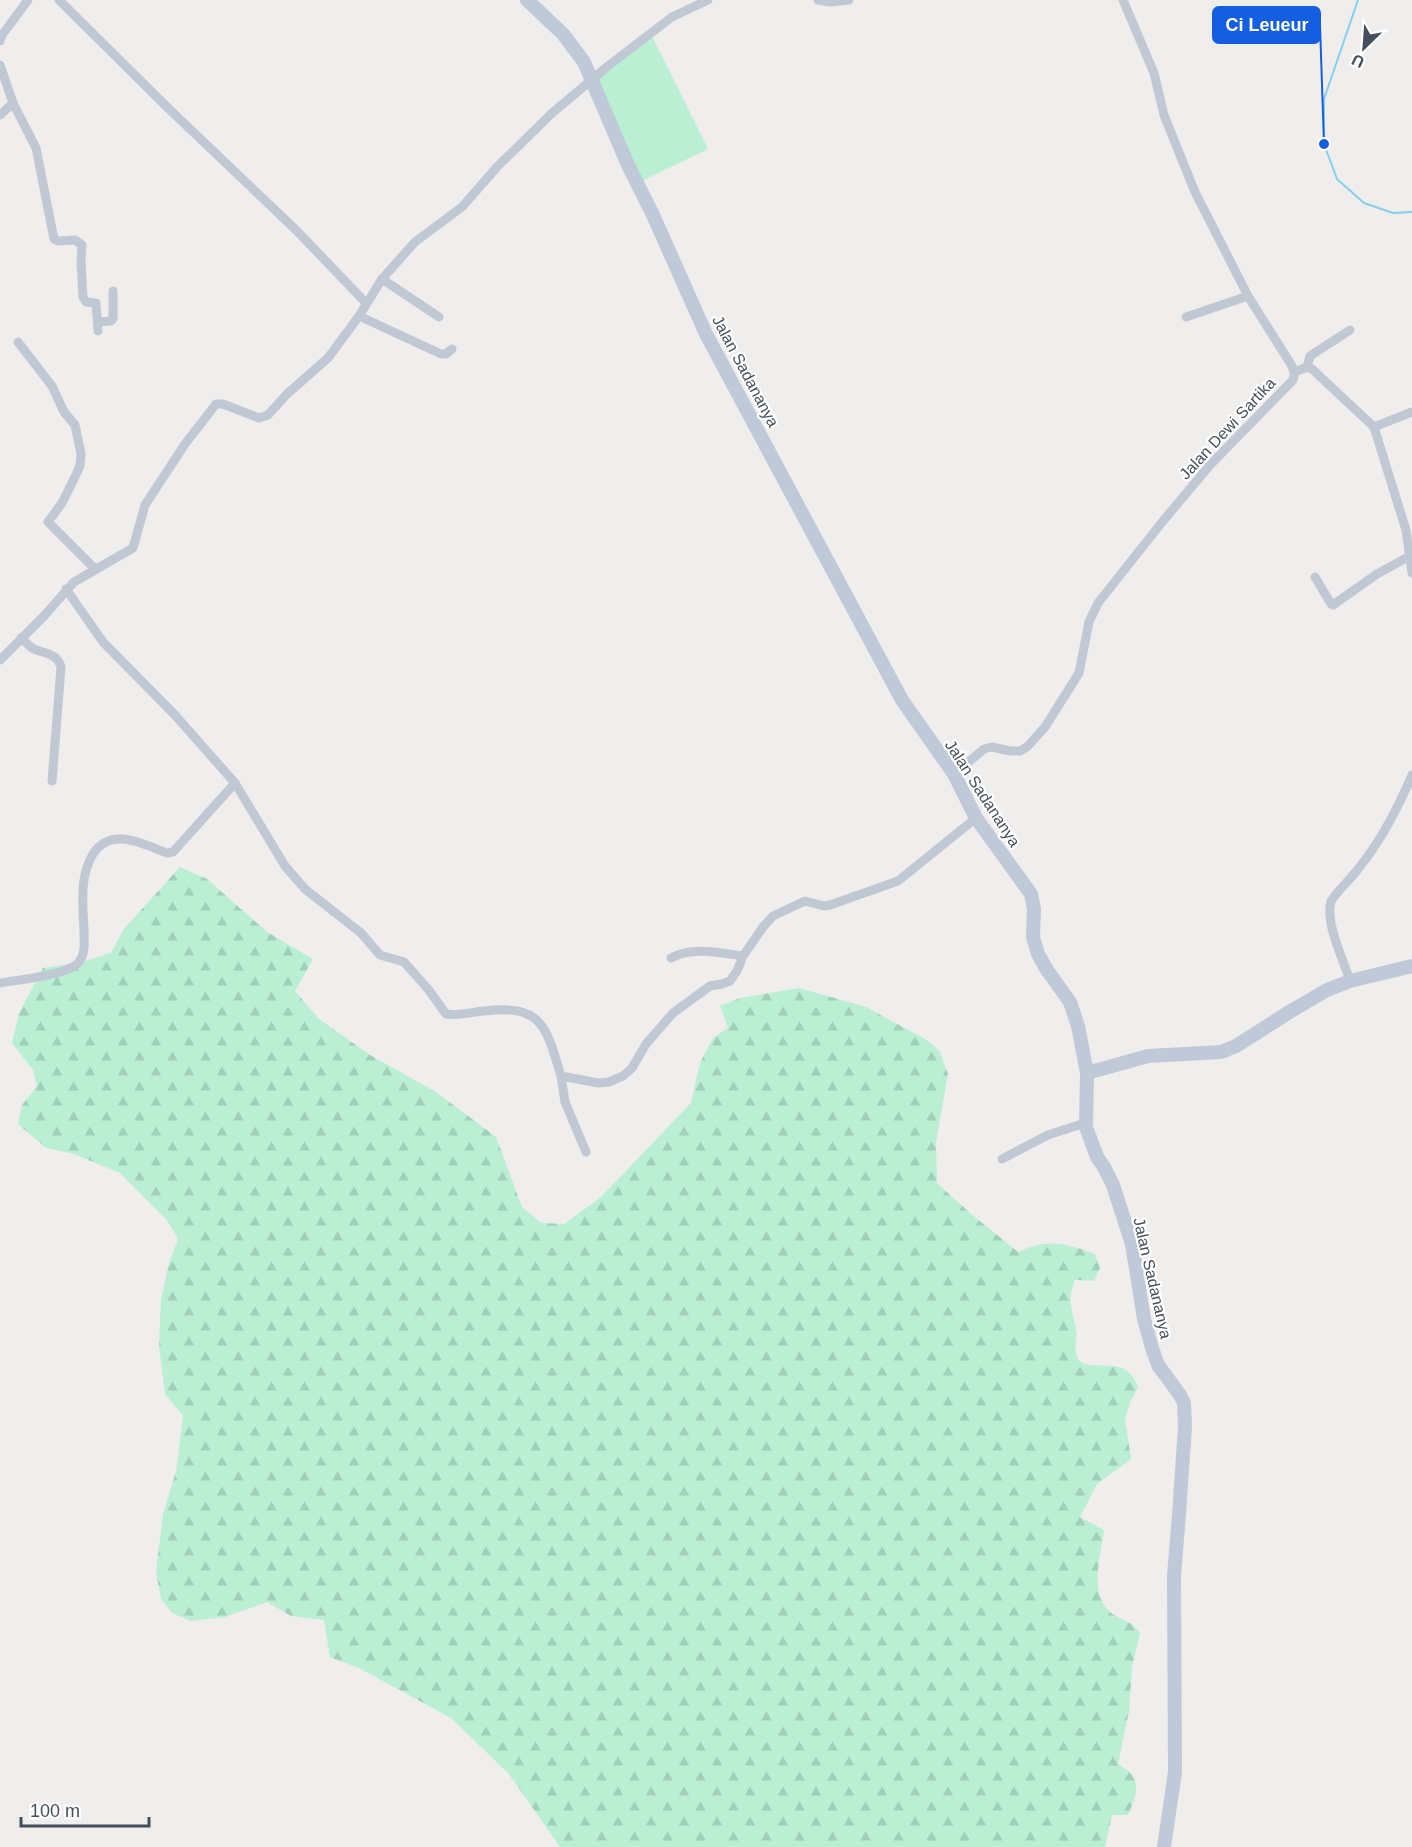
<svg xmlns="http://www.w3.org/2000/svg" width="1412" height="1847" font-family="Arial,sans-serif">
<defs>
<pattern id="forest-firs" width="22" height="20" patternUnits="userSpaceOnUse" patternTransform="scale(1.5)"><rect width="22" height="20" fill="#baefd3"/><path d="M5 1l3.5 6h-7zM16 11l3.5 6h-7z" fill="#a1cfb7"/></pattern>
</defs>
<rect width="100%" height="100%" fill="#f0eded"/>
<path fill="url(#forest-firs)" d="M 180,867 L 207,879 L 267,932 L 313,959 L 295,991 L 319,1019 L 370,1055 L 436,1092 L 496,1137 L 522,1207 L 541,1223 L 564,1224 L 600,1198 L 691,1103 L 700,1063 L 713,1038 L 728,1028 L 720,1006 L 740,998 L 799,988 L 866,1007 L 925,1039 L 933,1045 L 940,1052 L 948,1074 L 936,1142 L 937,1183 L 970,1213 L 1018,1252 C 1047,1238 1066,1243 1095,1254 L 1100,1268 L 1094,1281 L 1075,1280 C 1067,1301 1072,1308 1076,1330 C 1078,1337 1074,1345 1076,1353 C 1081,1380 1126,1348 1138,1387 L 1130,1403 L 1125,1419 L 1131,1459 L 1097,1484 L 1080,1517 L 1104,1530 C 1101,1555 1087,1598 1114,1615 C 1124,1621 1133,1622 1140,1633 L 1132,1667 L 1129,1711 L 1118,1764 C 1143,1778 1138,1792 1128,1815 L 1112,1815 L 1105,1847 L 560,1847 L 509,1774 L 451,1718 L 359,1668 L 330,1657 L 324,1620 L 291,1616 L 267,1602 L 225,1617 L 191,1621 L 172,1613 L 161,1599 L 156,1572 L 163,1514 L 176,1471 L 183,1416 L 165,1394 L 159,1346 L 161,1300 L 169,1263 L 178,1239 L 167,1220 L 120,1173 L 74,1154 L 46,1148 L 18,1124 L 22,1105 L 37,1086 L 33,1070 L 12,1043 L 19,1013 L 43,968 L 82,962 L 111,953 L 123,930 Z"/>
<polygon fill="#baefd3" points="652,36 708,149 640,182 597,77"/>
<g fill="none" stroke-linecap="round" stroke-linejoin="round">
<polyline stroke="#86cfed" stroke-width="2" points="1358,0 1324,99 1324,144 1337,179 1364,203 1393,213 1412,212"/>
<g stroke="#c0c8d3" stroke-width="9">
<polyline points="59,0 167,107 297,231 366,303"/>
<polyline points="818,0 830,2 849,0"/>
<polyline points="0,41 2,35 28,0"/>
<polyline points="0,65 13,103 36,148 54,239 58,241 75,240 82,245 81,262 83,297 86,302 96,303 98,331"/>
<polyline points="0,115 13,103"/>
<polyline points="382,279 439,317"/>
<polyline points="359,316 441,354 446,354 452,349"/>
<polyline points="1186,317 1248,296"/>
<polyline points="98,322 111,321 113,319 113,291"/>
<polyline points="18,342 52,386 64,412 75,425 81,454 80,466 70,487 62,503 48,522 95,569"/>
<polyline points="1307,367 1310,356 1350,330"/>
<polyline points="1295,372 1307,367 1312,369 1374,427 1406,530 1412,573"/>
<polyline points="1374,427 1412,412"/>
<polyline points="1315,577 1331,604 1333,605 1377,574 1410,556"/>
<path d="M 66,589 L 103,642 L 174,714 L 235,783 L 285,866 L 305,889 L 361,933 L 380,955 L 404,962 L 428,989 L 446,1014 C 458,1016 472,1012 484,1011 C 542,1004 546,1026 561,1076 L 598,1083 L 609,1082 L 623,1076 L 632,1068 L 646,1044 L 673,1013 L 710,986 L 722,984 L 730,981 L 737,971 L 743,956 L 763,927 L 773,916 L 805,901 L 824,906 L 830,905 L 898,881 L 976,818"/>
<path d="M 21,638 C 25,641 28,645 32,648 C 43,654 57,652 61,667 L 52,781"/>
<polyline points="0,660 44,616 74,582 133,548 145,505 185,444 213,408 216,404 223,404 259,418 268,415 287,394 328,358 359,316 382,279 415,242 462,207 497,167 551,114 608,66 672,17 708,0"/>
<path d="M 954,774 L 984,749 L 992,747 L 1010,751 L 1020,751 L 1027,747 L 1045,727 L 1079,673 L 1089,622 L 1098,603 L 1163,521 L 1210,465 L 1293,380 C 1295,374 1294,372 1292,366 L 1248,296 L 1195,192 L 1164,115 L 1154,73 L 1123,0"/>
<path d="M 671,958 C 693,946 720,953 743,956"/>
<path d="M 1350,981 C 1343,958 1325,924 1331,901 C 1339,889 1350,880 1358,869 C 1381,841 1398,808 1412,775"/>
<path d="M 0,983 C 17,980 69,975 79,962 C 86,953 84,941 84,931 C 83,905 79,877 93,854 C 111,826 143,844 167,853 L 173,852 L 235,783"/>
<polyline points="561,1076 565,1102 586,1152"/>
<polyline points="1002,1159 1048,1135 1085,1123"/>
</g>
<g stroke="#bfc9d7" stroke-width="14">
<polyline points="527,0 563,34 584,62 628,165 653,215 706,334 902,700 954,774 976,818 1031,894 1034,909 1033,937 1038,954 1047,970 1070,1002 1078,1026 1087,1073 1086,1127 1097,1157 1104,1167 1113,1185 1132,1244 1144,1319 1152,1348 1158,1365 1180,1395 1184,1403 1185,1427 1179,1514 1174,1576 1175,1772 1164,1847"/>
<polyline points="1087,1073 1148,1056 1221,1052 1236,1046 1291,1011 1327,990 1350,981 1412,966"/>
</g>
</g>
<g text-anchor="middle" stroke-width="4.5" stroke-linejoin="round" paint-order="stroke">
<g font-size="16" fill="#454f5b" stroke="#fff">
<text transform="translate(746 371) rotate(62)" y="6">Jalan Sadananya</text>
<text transform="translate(1227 428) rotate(-47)" y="6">Jalan Dewi Sartika</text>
<text transform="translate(983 793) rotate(57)" y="6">Jalan Sadananya</text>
<text transform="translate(1153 1278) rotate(77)" y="6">Jalan Sadananya</text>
</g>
</g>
<path fill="none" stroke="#165ee1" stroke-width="2" d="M1324 144L1320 25"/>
<circle fill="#165ee1" stroke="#fff" stroke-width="2" cx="1324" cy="144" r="6"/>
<rect fill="#165ee1" stroke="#165ee1" stroke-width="2" x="1213" y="7" width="107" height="36" rx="6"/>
<g font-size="18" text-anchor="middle" font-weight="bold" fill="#fff">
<text x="1267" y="31">Ci Leueur</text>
</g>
<g transform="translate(1364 48) rotate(205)" stroke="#ffffff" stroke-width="4.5" paint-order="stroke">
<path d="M0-4.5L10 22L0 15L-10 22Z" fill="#454f5b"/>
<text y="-9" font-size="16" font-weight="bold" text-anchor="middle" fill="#454f5b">U</text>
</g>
<path d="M21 1817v9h128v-9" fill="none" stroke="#454f5b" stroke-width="3"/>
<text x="30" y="1817" font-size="18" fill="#454f5b" stroke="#ffffff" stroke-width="4.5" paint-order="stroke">100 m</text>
</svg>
